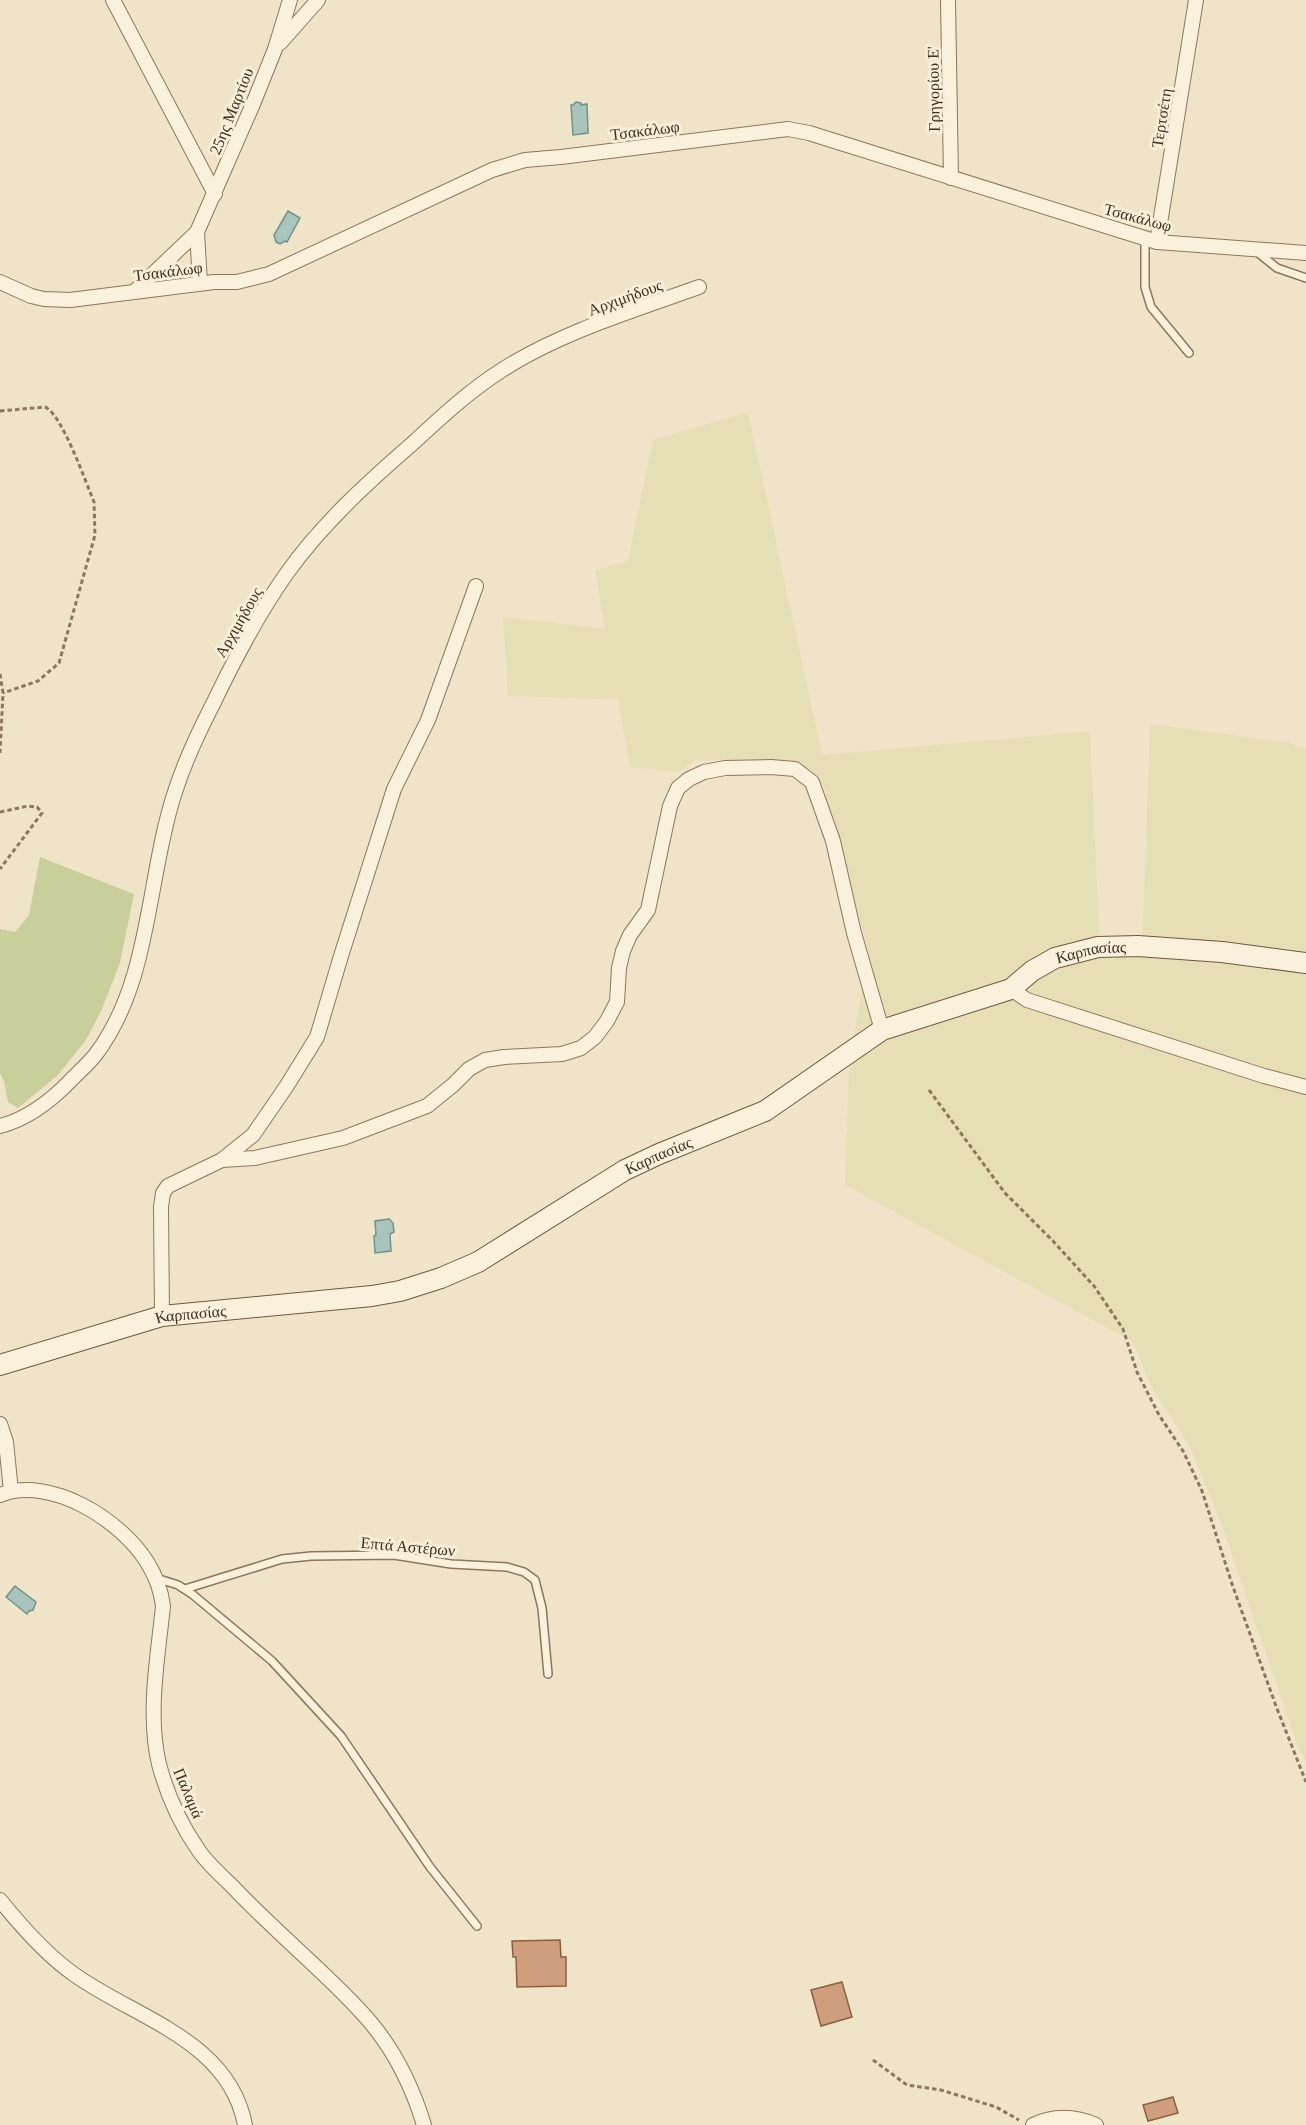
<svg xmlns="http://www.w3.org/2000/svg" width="1306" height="2125" font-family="'Times New Roman',serif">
<rect width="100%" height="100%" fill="#f0e4c8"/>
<polygon fill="#e6deb5" points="748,412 822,755 1090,731 1100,953 1142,954 1150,724 1290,743 1306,749 1306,1761 1298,1747 1222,1526 1191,1449 1151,1386 1133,1342 845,1185 849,1065 862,990 871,961 825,790 818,776 796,761 696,760 679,772 630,767 618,699 508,696 503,617 605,629 595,570 628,561 653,440"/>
<polygon fill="#c9cf9b" points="40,857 134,894 120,963 102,1009 86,1040 57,1076 18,1108 8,1102 4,1081 0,1073 0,929 15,932 29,915"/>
<g fill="#a9c4bc" stroke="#6f938a" stroke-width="1.5">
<polygon points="576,102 581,103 581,105 587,104 588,133 573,135 571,105 573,105"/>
<polygon points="288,211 300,218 287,242 285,241 280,244 276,242 274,235"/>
<polygon points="389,1219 393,1223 394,1232 390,1234 391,1251 375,1253 374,1236 376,1235 375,1221"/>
<polygon points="15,1586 36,1602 33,1610 29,1611 27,1614 6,1597"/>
</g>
<g fill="#cf9f7d" stroke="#8d5f41" stroke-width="1.5">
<polygon points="560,1940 561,1957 566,1957 566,1986 517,1987 516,1957 513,1957 512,1941"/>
<polygon points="842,1982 852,2017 821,2026 811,1990"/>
<polygon points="1173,2097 1178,2113 1148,2121 1143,2105"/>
</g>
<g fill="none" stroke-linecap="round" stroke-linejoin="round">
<defs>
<g id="lane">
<polyline points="1145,238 1145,287 1151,307 1189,353"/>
<polyline points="1256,251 1277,268 1306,278"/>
<polyline points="156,1578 178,1585 192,1594 272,1661 341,1736 430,1867 477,1926"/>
<polyline points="185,1589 282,1559 311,1556 394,1555 451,1564 507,1567 524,1572 535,1580 542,1608 548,1674"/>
</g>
<g id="street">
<polyline points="113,0 215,194"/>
<polyline points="948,0 951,178"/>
<polyline points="280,43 318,0"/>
<polyline points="197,232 200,283"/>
<polyline points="1157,242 1196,0"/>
<polyline points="0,282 31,296 44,299 70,300 214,282 237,282 269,274 492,170 525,160 561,157 788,129 809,133 1157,242 1306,253"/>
<polyline points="135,291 197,232 253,104 275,49 290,0"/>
<polyline points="1011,989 1027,1000 1264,1076 1306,1087"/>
<path d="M 0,1126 C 28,1119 52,1100 72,1079 C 80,1071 89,1063 96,1054 C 151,981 147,879 174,795 C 184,763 198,733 213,704 C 235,658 258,614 287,573 C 322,524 367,483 412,444 C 440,418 469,391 502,370 C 559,333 635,310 699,287"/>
<polyline points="222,1160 253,1135 286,1087 317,1037 341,956 394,789 428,720 476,586"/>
<polyline points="162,1316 161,1207 163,1193 168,1186 222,1160 255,1158 343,1138 427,1106 453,1085 469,1069 485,1060 504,1057 562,1054 581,1048 595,1037 607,1021 617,1002 619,968 623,951 630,935 648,910 670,806 678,788 689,779 704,772 725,768 771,767 795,769 812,782 833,841 854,933 882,1030"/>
<polyline points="0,1424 6,1442 11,1491"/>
<path d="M 0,1495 C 50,1475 121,1520 147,1562 C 156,1576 161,1590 163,1606 C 158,1656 147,1714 159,1764 C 167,1795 181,1825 199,1851 C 208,1864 222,1876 233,1887 C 267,1923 306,1956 341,1991 C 353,2003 365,2015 375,2028 C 398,2057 413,2089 424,2125"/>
<path d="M 0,1900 C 21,1926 47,1956 75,1975 C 135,2018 229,2040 245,2125"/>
<path d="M 1033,2125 C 1054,2115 1075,2116 1096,2125"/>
</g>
<g id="secondary">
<path id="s1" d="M 0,1365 L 162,1316 L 372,1296 L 400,1291 L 441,1278 L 478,1262 L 625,1170 L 659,1154 L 765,1111 L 882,1030 L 1011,989 L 1032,971 L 1055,958 L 1098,947 L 1138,946 L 1222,952 L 1306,963"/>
</g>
</defs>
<use href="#lane" stroke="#8d765c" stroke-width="10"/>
<use href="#street" stroke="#8d765c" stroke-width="16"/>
<use href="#secondary" stroke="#6f573f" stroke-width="22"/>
<g stroke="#8d765c" stroke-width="3" stroke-dasharray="4.5 3" stroke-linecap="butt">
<path d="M 0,411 L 45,407 C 62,414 86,483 94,502 L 95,535 L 59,663 L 38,681 L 3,693"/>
<polyline points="0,674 3,693 0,753"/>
<polyline points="0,812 28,806 37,807 42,813 0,869"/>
<polyline points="929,1090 1005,1193 1053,1241 1094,1286 1123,1329 1137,1372 1159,1415 1183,1451 1202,1491 1233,1587 1276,1706 1306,1782"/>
<polyline points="873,2060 907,2085 941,2090 996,2107 1019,2120"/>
</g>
<use href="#lane" stroke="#faf1dc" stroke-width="7"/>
<use href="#street" stroke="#faf1dc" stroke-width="14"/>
<use href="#secondary" stroke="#faf1dc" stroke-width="20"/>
</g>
<g text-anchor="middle" stroke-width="6" stroke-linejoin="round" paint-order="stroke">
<g font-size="16" fill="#3d2e20" stroke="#f7eed8">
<text transform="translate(933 89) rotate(-91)" y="6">Γρηγορίου Ε'</text>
<text transform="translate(231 111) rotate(-68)" y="6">25ης Μαρτίου</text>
<text transform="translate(1161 118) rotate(-81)" y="6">Τερτσέτη</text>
<text transform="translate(645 130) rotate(-7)" y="6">Τσακάλωφ</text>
<text transform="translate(1138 217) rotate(15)" y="6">Τσακάλωφ</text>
<text transform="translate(168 271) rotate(-7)" y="6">Τσακάλωφ</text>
<text transform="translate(625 297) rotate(-20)" y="6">Αρχιμήδους</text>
<text transform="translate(238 622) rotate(-60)" y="6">Αρχιμήδους</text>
<text dy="6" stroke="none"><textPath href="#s1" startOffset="1186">Καρπασίας</textPath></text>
<text dy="6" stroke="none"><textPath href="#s1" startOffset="702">Καρπασίας</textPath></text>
<text dy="6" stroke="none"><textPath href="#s1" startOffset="198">Καρπασίας</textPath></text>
<text transform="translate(408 1546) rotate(5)" y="6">Επτά Αστέρων</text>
<text transform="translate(189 1793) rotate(67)" y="6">Παλαμά</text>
</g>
</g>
</svg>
